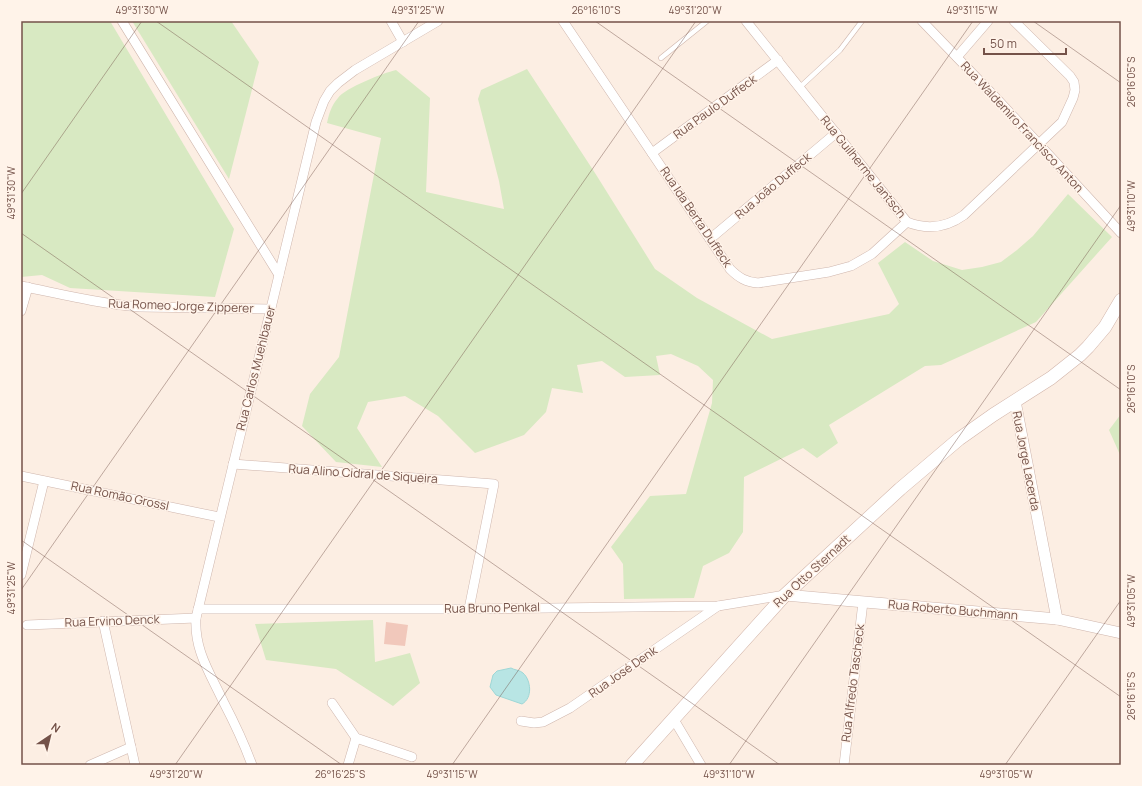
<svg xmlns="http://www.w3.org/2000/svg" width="1142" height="786" font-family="Manrope,sans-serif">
<rect width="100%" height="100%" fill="#fceee3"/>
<g fill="#d8e9c2">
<polygon points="21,21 110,21 234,229 215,297 70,288 42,275 21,277"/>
<polygon points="132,21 231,21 259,62 229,179"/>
<path d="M 527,69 L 595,173 L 655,269 L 697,298 L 772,339 L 889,314 L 899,304 L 878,263 L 905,242 L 933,261 L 962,270 L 982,267 L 1001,262 L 1017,250 L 1033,236 L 1068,194 L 1112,237 L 1036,322 L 941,365 L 925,366 L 829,425 L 838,443 L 817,458 L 803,448 L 744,477 L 743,532 L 729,553 L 703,566 L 694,598 L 624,599 L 623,564 L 611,547 L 650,496 L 686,494 L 712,403 L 713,380 L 698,366 L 671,354 L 656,356 L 660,375 L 625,377 L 602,361 L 577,365 L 583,393 L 552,388 L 546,412 L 524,435 L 475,453 L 438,416 L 405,396 L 368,402 L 357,428 L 382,467 L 336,462 L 302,426 L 310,394 L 339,357 L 381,138 L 327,123 C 329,114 331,106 338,98 C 345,88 383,73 396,70 L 430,98 L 426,192 L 504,209 L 499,181 L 478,99 L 481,90 Z"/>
<polygon points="1121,414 1121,457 1109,430"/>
<polygon points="373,620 375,662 410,653 420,683 393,706 336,669 266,660 255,624"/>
</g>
<path fill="#b8e5e4" stroke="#9ed7d6" d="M 511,668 C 514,670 520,670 523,673 C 531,680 533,698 522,704 L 496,695 L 490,687 L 493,675 L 497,671 Z"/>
<polygon fill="#f1c8bb" points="386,622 408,625 405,646 384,644"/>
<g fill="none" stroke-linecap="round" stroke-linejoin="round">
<defs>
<g id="service">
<polyline points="661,58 707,21"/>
<polyline points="799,88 840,50 862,21"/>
</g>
<g id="minor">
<polyline points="122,21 279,275"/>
<polyline points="391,21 403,42"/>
<path d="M 563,21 L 730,269 C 739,278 746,282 758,283 L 829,272 L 851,266 L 872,254 L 907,222"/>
<path d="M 746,21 L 907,222 C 927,230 946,228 964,215 L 1062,122 L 1073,98 L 1075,90 L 1074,82 L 1070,76 L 1014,21"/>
<polyline points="922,21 999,101 1121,233"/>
<polyline points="957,57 988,21"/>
<polyline points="652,153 778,60"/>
<polyline points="710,239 836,133"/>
<path d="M 21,286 C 61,294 100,304 140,307 L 271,309"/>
<polyline points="21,311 28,287"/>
<polyline points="233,464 494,484 469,609"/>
<polyline points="21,476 219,517"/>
<polyline points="21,575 44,481"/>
<polyline points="198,609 469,609 718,606 785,595"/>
<polyline points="103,621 135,765"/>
<polyline points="27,625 196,618"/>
<polyline points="332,703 356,738 412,757"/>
<polyline points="673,718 701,765"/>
<polyline points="521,721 534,723 543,722 570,708 718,606"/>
<polyline points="90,765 131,747"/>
<path d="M 252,765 C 244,743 234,722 223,701 C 210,673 194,650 196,618 L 316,122 L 324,101 L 330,91 L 338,83 L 355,70 L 438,21"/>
<polyline points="348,765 356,738"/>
<polyline points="844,765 863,602"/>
</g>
<g id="tertiary">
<polyline points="1015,401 1057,619"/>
<polyline points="785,595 1057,619 1121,633"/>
</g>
<polyline id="secondary" points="632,765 785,595 900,489 959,439 993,415 1051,378 1080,355 1088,347 1105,327 1121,300"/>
</defs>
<use href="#service" stroke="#cfb6ad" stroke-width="5.5"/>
<use href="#minor" stroke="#cfb6ad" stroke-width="10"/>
<use href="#tertiary" stroke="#cfb6ad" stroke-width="12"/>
<use href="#secondary" stroke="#d2b5aa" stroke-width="14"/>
<use href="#service" stroke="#fff" stroke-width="4.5"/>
<use href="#minor" stroke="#fff" stroke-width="9"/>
<use href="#tertiary" stroke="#fff" stroke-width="11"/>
<use href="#secondary" stroke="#fff" stroke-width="13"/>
</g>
<path fill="none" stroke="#745249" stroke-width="1" stroke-opacity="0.45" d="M 156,21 L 1121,697M 595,21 L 1121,390M 1033,21 L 1121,83M 21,194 L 142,21M 21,233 L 780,765M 21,540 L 342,765M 21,590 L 419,21M 175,765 L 696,21M 452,765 L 973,21M 729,765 L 1121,205M 1005,765 L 1121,600"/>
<g text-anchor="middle" stroke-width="3" stroke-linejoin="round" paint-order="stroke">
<g font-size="12" fill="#745249" stroke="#fff3e9">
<text transform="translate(715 107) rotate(-36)" y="4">Rua Paulo Duffeck</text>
<text transform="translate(1022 127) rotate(47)" y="4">Rua Waldemiro Francisco Anton</text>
<text transform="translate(863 167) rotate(51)" y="4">Rua Guilherme Jantsch</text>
<text transform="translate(773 186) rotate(-40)" y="4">Rua João Duffeck</text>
<text transform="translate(696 217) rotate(56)" y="4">Rua Ida Berta Duffeck</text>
<text transform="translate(181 306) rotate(2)" y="4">Rua Romeo Jorge Zipperer</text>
<text transform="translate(256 368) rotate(-76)" y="4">Rua Carlos Muehlbauer</text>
<text transform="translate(1026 461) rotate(79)" y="4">Rua Jorge Lacerda</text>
<text transform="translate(363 474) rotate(4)" y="4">Rua Alino Cidral de Siqueira</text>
<text transform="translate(120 496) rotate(12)" y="4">Rua Romão Grossl</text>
<text transform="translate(812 571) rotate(-43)" y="4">Rua Otto Sternadt</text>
<text transform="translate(492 608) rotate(-1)" y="4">Rua Bruno Penkal</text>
<text transform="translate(953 610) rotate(5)" y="4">Rua Roberto Buchmann</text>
<text transform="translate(112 621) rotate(-2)" y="4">Rua Ervino Denck</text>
<text transform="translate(623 672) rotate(-35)" y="4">Rua José Denk</text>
<text transform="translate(853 683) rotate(-83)" y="4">Rua Alfredo Tascheck</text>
</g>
</g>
<rect width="1142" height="786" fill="none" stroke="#fff3e9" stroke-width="44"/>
<g transform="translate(50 736) rotate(35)" stroke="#fff3e9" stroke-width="3" paint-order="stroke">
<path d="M0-3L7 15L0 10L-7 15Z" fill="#745249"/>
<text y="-6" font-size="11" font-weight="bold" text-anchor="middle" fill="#745249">N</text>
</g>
<path d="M984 48v6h82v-6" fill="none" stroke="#745249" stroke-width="2"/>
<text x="990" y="48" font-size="12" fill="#745249" stroke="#fff3e9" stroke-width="3" paint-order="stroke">50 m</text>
<rect x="22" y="22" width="1098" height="742" fill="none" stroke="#745249" stroke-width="1.5"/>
<g font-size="10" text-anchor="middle" fill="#745249">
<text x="142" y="14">49°31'30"W</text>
<text x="418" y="14">49°31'25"W</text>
<text x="596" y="14">26°16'10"S</text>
<text x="695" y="14">49°31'20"W</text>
<text x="972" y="14">49°31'15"W</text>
<text transform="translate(1131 82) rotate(-90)" y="4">26°16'05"S</text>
<text transform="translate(11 193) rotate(-90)" y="4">49°31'30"W</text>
<text transform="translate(1131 206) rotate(-90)" y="4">49°31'10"W</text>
<text transform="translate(1131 389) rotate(-90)" y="4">26°16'10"S</text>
<text transform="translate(11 588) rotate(-90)" y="4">49°31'25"W</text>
<text transform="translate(1131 601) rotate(-90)" y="4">49°31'05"W</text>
<text transform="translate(1131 696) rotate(-90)" y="4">26°16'15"S</text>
<text x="176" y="778">49°31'20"W</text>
<text x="340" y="778">26°16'25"S</text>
<text x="452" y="778">49°31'15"W</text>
<text x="729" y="778">49°31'10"W</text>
<text x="1006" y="778">49°31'05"W</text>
</g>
</svg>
